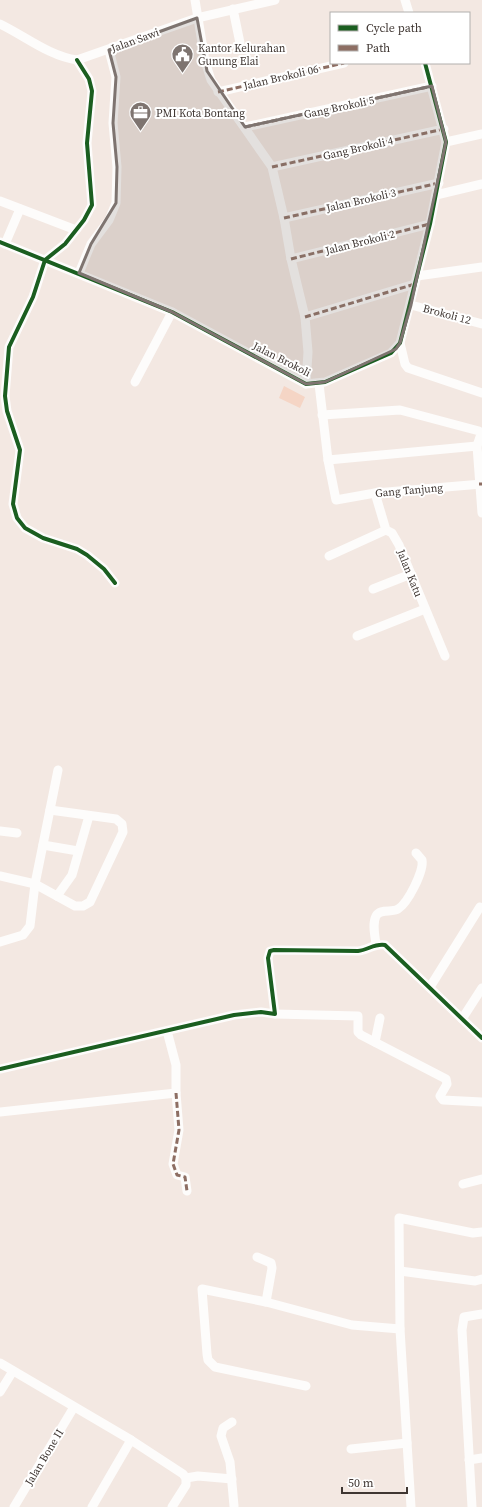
<svg xmlns="http://www.w3.org/2000/svg" width="482" height="1507" font-family="'Source Serif 4',serif">
<rect width="100%" height="100%" fill="#f3e8e2"/>
<polygon fill="#f5d5c5" points="284,386 305,397 300,408 279,398"/>
<g fill="none" stroke-linecap="round" stroke-linejoin="round">
<g stroke="#fdfcfb" stroke-width="9">
<polyline points="195,0 205,61 211,80 272,167 284,218 291,259 305,317 308,352 306,384"/>
<polyline points="405,0 409,13"/>
<polyline points="233,9 240,43"/>
<path d="M 0,24 C 25,36 49,56 77,60 L 197,18 L 275,0"/>
<polyline points="77,60 89,79 92,91 87,143 92,205 84,220 65,244 45,260 33,297 9,347 5,396 7,411 20,450 13,504 17,518 25,528 43,538 77,549 87,555 104,569 115,583"/>
<polyline points="218,92 344,63"/>
<polyline points="245,127 432,86"/>
<polyline points="446,142 482,134"/>
<polyline points="272,167 444,129"/>
<polyline points="436,195 482,184"/>
<polyline points="0,201 76,230"/>
<polyline points="284,218 439,183"/>
<polyline points="0,242 172,312 306,384 325,382 391,353 400,343 430,224 446,142 425,63"/>
<polyline points="5,244 20,209"/>
<polyline points="291,259 430,224"/>
<polyline points="79,273 91,244 109,220 116,203 117,167 113,123 116,77 109,50"/>
<polyline points="417,276 482,267"/>
<polyline points="411,305 482,324"/>
<polyline points="305,317 415,284"/>
<polyline points="400,343 405,364 408,368 482,393"/>
<polyline points="135,382 172,312"/>
<polyline points="319,384 328,460 336,500 375,493 482,484"/>
<polyline points="322,415 400,410 479,431 481,434 477,446 482,513"/>
<polyline points="328,460 477,446"/>
<polyline points="375,493 386,530 392,533 399,545 445,656"/>
<polyline points="329,556 386,530"/>
<polyline points="373,589 411,574"/>
<polyline points="357,636 425,609"/>
<polyline points="0,831 17,833"/>
<polyline points="43,845 78,851"/>
<polyline points="0,876 35,884 75,906 83,906 90,902 123,832 122,824 116,819 50,810"/>
<polyline points="57,896 72,875 89,816"/>
<polyline points="0,942 23,935 30,926 35,884 58,770"/>
<path d="M 376,944 C 375,936 372,924 376,916 C 380,908 392,913 398,909 C 408,903 424,871 422,860 L 416,853"/>
<polyline points="430,987 480,907"/>
<polyline points="275,1014 358,1016 358,1032 361,1035 446,1079 447,1084 440,1096 443,1100 482,1102"/>
<polyline points="462,1019 482,988"/>
<polyline points="167,1031 176,1065 176,1093 179,1130 173,1164 177,1175 185,1177 187,1191"/>
<polyline points="375,1042 380,1018"/>
<path d="M 0,1069 L 234,1015 L 261,1012 L 275,1014 L 268,958 L 270,951 L 274,950 L 358,951 C 368,950 375,943 385,945 L 482,1038"/>
<polyline points="0,1112 176,1093"/>
<polyline points="463,1184 482,1179"/>
<polyline points="257,1257 271,1263 272,1268 266,1302"/>
<polyline points="400,1271 475,1281 482,1279"/>
<polyline points="0,1363 131,1440 183,1474 186,1478 186,1485 172,1507"/>
<polyline points="306,1386 215,1367 208,1360 207,1354 202,1289 266,1302 352,1325 400,1329"/>
<polyline points="0,1392 13,1371"/>
<polyline points="232,1422 223,1428 221,1436 230,1462 234,1506"/>
<polyline points="351,1449 407,1443"/>
<polyline points="469,1460 482,1458"/>
<polyline points="186,1478 198,1476 232,1479"/>
<polyline points="14,1507 74,1407"/>
<polyline points="92,1507 131,1440"/>
<polyline points="411,1507 400,1329 399,1218 473,1233 482,1232"/>
<polyline points="472,1507 462,1330 464,1317 482,1314"/>
</g>
<g stroke="#8d6e63" stroke-width="3" stroke-dasharray="6 3" stroke-linecap="butt">
<polyline points="218,92 344,63"/>
<polyline points="245,127 432,86"/>
<polyline points="272,167 444,129"/>
<polyline points="284,218 439,183"/>
<polyline points="291,259 430,224"/>
<polyline points="305,317 415,284"/>
<polyline points="479,484 482,484"/>
<polyline points="176,1093 179,1130 173,1164 177,1175 185,1177 187,1191"/>
</g>
<defs>
<g id="cycleway">
<polyline points="77,60 89,79 92,91 87,143 92,205 84,220 65,244 45,260 33,297 9,347 5,396 7,411 20,450 13,504 17,518 25,528 43,538 77,549 87,555 104,569 115,583"/>
<polyline points="0,242 172,312 306,384 325,382 391,353 400,343 430,224 446,142 425,63"/>
<path d="M 0,1069 L 234,1015 L 261,1012 L 275,1014 L 268,958 L 270,951 L 274,950 L 358,951 C 368,950 375,943 385,945 L 482,1038"/>
</g>
</defs>
<use href="#cycleway" stroke="#fff" stroke-width="6"/>
<use href="#cycleway" stroke="#1b5e20" stroke-width="4"/>
</g>
<path fill="#7e7470" fill-opacity="0.2" stroke="#7e7470" stroke-width="3" stroke-linejoin="round" d="M 197,18 L 207,71 L 245,127 L 432,86 L 446,142 L 411,305 L 400,343 L 396,349 L 325,382 L 306,384 L 172,312 L 79,273 L 91,244 L 116,203 L 117,167 L 113,123 L 116,77 L 109,50 Z"/>
<defs>
<symbol id="civic-pin" viewBox="-11 -11 22 30"><path d="M0 17L-7.5 6A9.5 9.5 0 1 1 7.5 6Z" fill="#7e7470" stroke="#fff"/><path d="M-.6-6.5H3V-4.5H.6V-3L4-1V1h2V6H-6V1h2V-1L-.6-3ZM-1.2 2.5V6h2.4V2.5Z" fill="#fff"/></symbol>
<symbol id="office-pin" viewBox="-11 -11 22 30"><path d="M0 17L-7.5 6A9.5 9.5 0 1 1 7.5 6Z" fill="#7e7470" stroke="#fff"/><path d="M-6-3h4V-5.5h4V-3h4V5H-6ZM-1-4.5V-3h2v-1.5ZM-6 0V1H6V0Z" fill="#fff"/></symbol>
</defs>
<g fill-rule="evenodd">
<use href="#civic-pin" x="170" y="42" width="25" height="34"/>
<use href="#office-pin" x="128" y="100" width="25" height="34"/>
</g>
<g text-anchor="middle" stroke-width="4" stroke-linejoin="round" paint-order="stroke">
<g font-size="11" fill="#3f3632" stroke="#fff">
<text transform="translate(135 40) rotate(-20)" y="4">Jalan Sawi</text>
<text transform="translate(281 77) rotate(-13)" y="4">Jalan Brokoli 06</text>
<text transform="translate(339 107) rotate(-12)" y="4">Gang Brokoli 5</text>
<text transform="translate(358 148) rotate(-13)" y="4">Gang Brokoli 4</text>
<text transform="translate(361 200) rotate(-13)" y="4">Jalan Brokoli 3</text>
<text transform="translate(360 242) rotate(-14)" y="4">Jalan Brokoli 2</text>
<text transform="translate(447 314) rotate(15)" y="4">Brokoli 12</text>
<text transform="translate(282 359) rotate(27)" y="4">Jalan Brokoli</text>
<text transform="translate(409 490) rotate(-5)" y="4">Gang Tanjung</text>
<text transform="translate(410 573) rotate(68)" y="4">Jalan Katu</text>
<text transform="translate(44 1457) rotate(-59)" y="4">Jalan Bone II</text>
</g>
<g font-size="11" fill="#3f3632" stroke="#fff" text-anchor="start">
<text x="198" y="52">Kantor Kelurahan<tspan x="198" dy="13">Gunung Elai</tspan></text>
<text x="156" y="117">PMI Kota Bontang</text>
</g>
</g>
<rect x="330" y="12" width="140" height="52" fill="#ffffff" stroke="#b2afad"/>
<rect x="338" y="25" width="20" height="6" fill="#1b5e20" stroke="#b2afad"/>
<text x="366" y="32" font-size="12" fill="#3f3632">Cycle path</text>
<rect x="338" y="45" width="20" height="6" fill="#8d6e63" stroke="#b2afad"/>
<text x="366" y="52" font-size="12" fill="#3f3632">Path</text>
<path d="M342 1487v6h65v-6" fill="none" stroke="#3f3632" stroke-width="2"/>
<text x="348" y="1487" font-size="12" fill="#3f3632" stroke="#ffffff" stroke-width="3" paint-order="stroke">50 m</text>
</svg>
